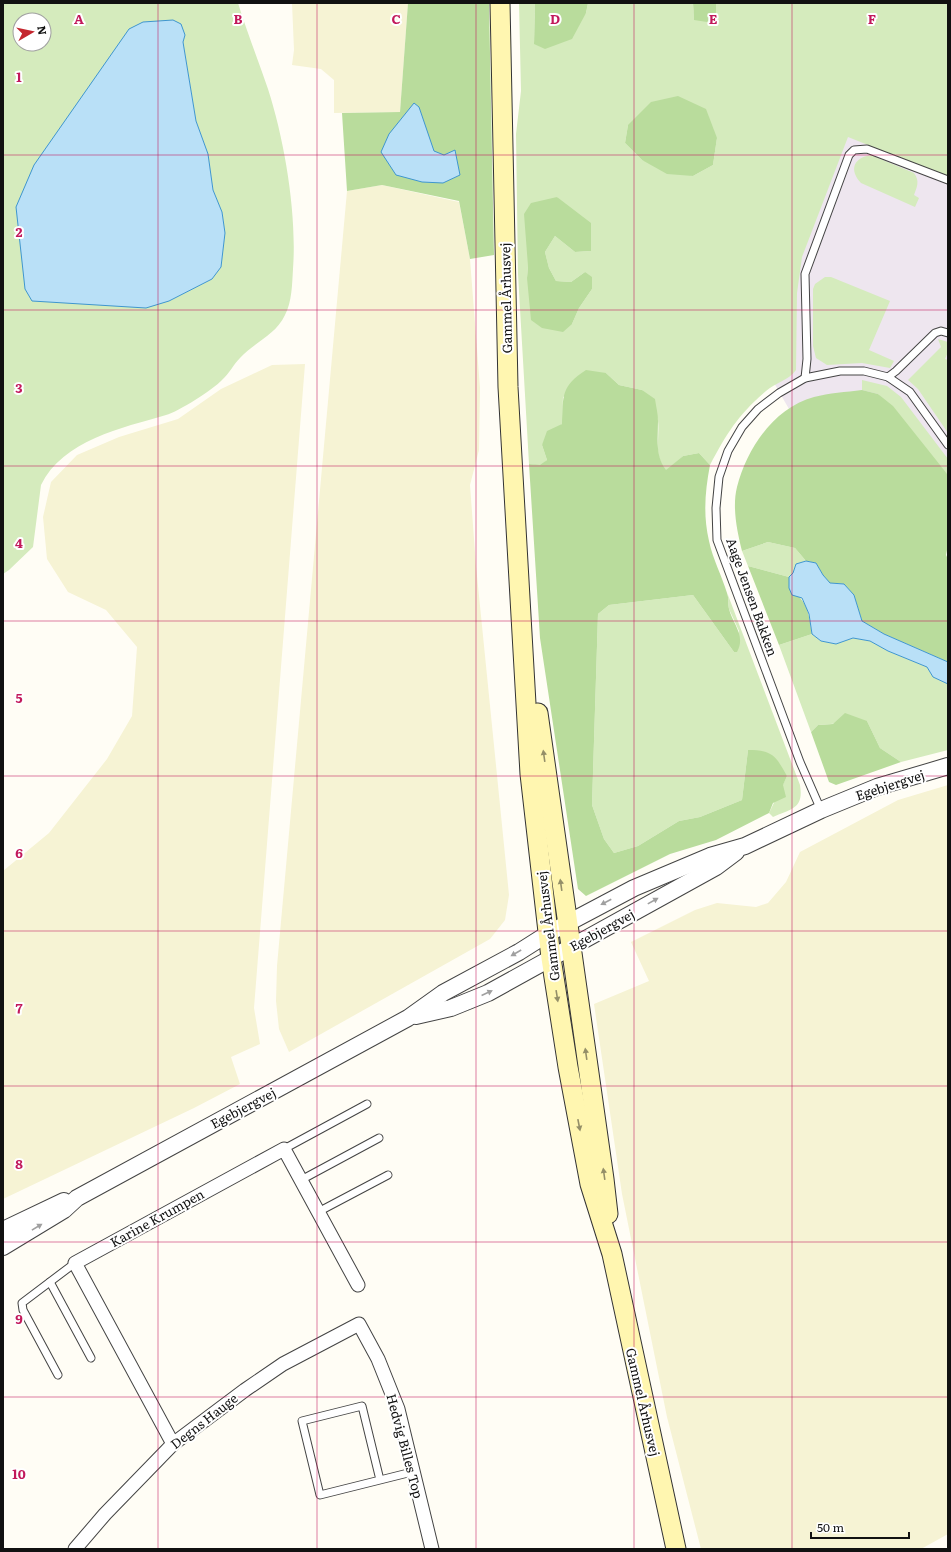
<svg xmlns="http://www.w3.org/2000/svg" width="951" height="1552" font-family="Literata,serif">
<rect width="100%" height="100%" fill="#fffdf5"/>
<polygon fill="#eee6ef" points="819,107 948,155 948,475 893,406 878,394 813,398 789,409 758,355"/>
<g fill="#f6f3d4">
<polygon points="292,3 408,3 400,112 334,113 334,80 321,69 292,65 294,50"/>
<polygon points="382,185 459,202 470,259 480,388 479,450 470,485 476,566 509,895 505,920 490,939 289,1052 279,1029 276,1001 277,966 347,191"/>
<polygon points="305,364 254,1008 260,1044 231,1057 240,1084 194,1108 3,1199 3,871 49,833 107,759 132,716 137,647 106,610 68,592 47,559 43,517 51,482 77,455 119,437 178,419 221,389 272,365"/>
<polygon points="948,785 948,1534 921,1549 701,1549 667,1417 622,1194 594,1004 649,981 631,942 695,910 717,903 756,907 768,903 786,882 800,852 898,800"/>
</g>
<g fill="#d5ebbd" fill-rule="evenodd">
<path d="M 3,3 L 238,3 C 247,32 258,60 268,89 C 285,142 297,214 293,269 C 292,285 292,301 285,315 C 275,336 254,342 240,358 C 233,365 229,374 222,380 C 214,389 178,412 166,415 C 122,428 63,440 41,485 L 33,547 L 9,570 L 3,574 ZM 20,20 L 44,20 L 44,44 L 20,44 ZM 185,35 L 183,42 L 196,121 L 208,154 L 213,190 L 222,212 L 225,233 L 221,267 L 212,279 L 169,301 L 32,301 Z"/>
<path d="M 519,3 L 535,3 L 534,44 L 586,13 L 588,3 L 693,3 L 694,20 L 716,13 L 716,3 L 948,3 L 948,177 L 848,137 L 802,257 L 797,293 L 796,370 C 789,380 775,383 766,391 C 738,415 727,433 710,465 L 699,453 L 683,456 L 666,471 C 653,454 660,439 658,421 C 656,411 647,399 642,390 L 619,385 L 606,373 L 563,397 L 562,424 L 542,445 L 547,460 L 541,466 L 529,464 L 518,274 L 516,134 L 521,91 ZM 628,125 L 717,138 L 713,165 L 693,176 L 642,160 L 625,143 ZM 557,197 L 591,251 L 575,252 L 555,236 L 545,252 L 549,268 L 556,281 L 571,282 L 585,272 L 592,289 L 579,308 L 572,324 L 527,278 L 528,266 Z"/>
<path d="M 871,155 L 914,173 C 920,181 917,187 914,195 L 919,198 L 915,207 L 861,183 C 849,170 853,158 871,155 Z"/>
<polygon points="825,277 831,277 890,301 869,350 894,361 890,368 862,363 827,365 816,358 813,346 813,289 815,284"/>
<polygon points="938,339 948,342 948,352 945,359 948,360 948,433 918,389 908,380 941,347"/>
<polygon points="862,380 887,386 901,397 948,459 948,475 878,394 862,390"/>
<polygon points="768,542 795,548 806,561 796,564 793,574 789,577 748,566 742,551"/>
<path d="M 693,595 L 734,652 L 739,631 L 729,609 L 728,595 L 800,785 C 804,809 791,809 773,817 L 769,813 L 787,776 L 748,750 L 742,800 L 700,817 L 679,821 L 638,846 L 614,853 L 604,839 L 592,805 L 598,614 L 609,605 Z"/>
<polygon points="812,634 821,641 836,644 853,638 870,641 888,651 927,667 933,677 948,684 948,750 901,762 880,748 867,721 818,725 811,732 779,645"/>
</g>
<g fill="#b9dc9c">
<polygon points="408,3 489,3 494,255 470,259 459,201 382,185 347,191 342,113 400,112"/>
<polygon points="535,3 588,3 586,13 572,39 545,49 534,44"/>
<polygon points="693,3 716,3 716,13 707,22 694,20"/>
<polygon points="678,96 706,109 717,138 713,165 693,176 667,174 642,160 625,143 628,125 651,102"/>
<polygon points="557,197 591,223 591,251 575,252 555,236 545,252 549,268 556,281 571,282 585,272 592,277 592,289 579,308 572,324 563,332 542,328 531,320 527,278 528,266 524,214 531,203"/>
<path d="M 586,370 L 606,373 L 619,385 L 642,390 L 655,399 C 656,406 658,414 658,421 C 658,438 655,456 666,470 L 683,456 L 699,453 L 710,465 C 705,491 703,515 709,541 C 713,560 722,576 727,593 C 729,598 728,604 729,609 C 733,624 746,636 737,652 L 734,652 L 693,595 L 609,605 L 598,614 L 592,805 L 604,839 L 614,853 L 638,846 L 679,821 L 700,817 L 742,800 L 748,750 C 772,750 776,756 787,776 L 783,785 L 786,797 L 773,803 L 769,813 L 716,840 L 670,854 L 586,896 L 578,889 L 540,638 L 529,464 L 540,465 L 547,460 L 542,445 L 547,431 L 562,424 C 563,396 561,386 586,370 Z"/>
<path d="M 862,390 L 878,394 L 893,406 L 948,475 L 948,545 L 946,555 L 948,559 L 948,662 L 884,634 L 862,621 L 854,595 L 844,584 L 830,583 L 823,575 L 816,563 L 806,561 L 795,548 L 768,542 L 742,551 C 737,531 732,507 737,487 C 747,448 774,408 814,397 C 829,393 846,392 862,390 Z"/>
<path d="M 748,566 L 789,577 L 789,588 C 809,603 808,611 812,634 L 779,645 Z"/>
<polygon points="845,713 867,721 880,748 901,762 836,785 829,782 811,732 818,725 833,724"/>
</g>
<g fill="#b9e0f7" stroke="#3f96cf">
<polygon points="173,20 181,24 185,35 183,42 196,121 208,154 213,190 222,212 225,233 221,267 212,279 169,301 146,308 32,301 25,289 16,207 34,165 129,29 143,22"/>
<polygon points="414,103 419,107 434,151 444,155 455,150 460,175 443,183 422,182 396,175 381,152 389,134"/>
<polygon points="806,561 816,563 823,575 830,583 844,584 854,595 862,621 884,634 948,662 948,684 933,677 927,667 888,651 870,641 853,638 836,644 821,641 812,634 809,614 802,598 792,595 789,588 789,577 793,573 796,564"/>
</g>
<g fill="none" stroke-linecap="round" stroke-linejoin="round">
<defs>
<g id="service">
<polyline points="888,377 896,371 935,333 941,331 948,333"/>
<polyline points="805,378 807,359 805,274 849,155 854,150 867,149 948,180"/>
<polyline points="821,810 800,762 717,540 716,508 719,477 728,451 742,427 758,409 779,393 805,378 840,371 864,371 888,377 910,392 948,445"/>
<polyline points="284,1149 367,1104"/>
<polyline points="301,1180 379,1138"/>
<polyline points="318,1212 388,1175"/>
<polyline points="50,1282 91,1358"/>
<polyline points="58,1375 23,1310 22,1303 75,1263"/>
<polyline points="380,1480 362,1406 302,1421 320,1495 412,1472"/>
</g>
<g id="minor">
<polyline points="173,1444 75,1263 284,1149 358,1285"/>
<polyline points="75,1549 105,1514 173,1444 245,1390 283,1364 359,1324 378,1359 398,1409 432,1549"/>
</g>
<g id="tertiary">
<polyline points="416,1016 451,1008 488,993 716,867 736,852"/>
<polyline points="3,1230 64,1201"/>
<polyline points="3,1247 64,1210 77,1198 408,1018 443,993 519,952 549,933 634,888 710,856 745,846 821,810 877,787 948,766"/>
</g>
<g id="secondary">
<polyline points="500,3 508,387 530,774 551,958 568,1067 590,1184 612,1254 676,1549"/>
<polyline points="538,713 604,1179 608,1214"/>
</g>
</defs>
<use href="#service" stroke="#444" stroke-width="9"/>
<use href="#minor" stroke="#444" stroke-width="15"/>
<use href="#tertiary" stroke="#444" stroke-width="18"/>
<use href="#secondary" stroke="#333" stroke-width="21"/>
<use href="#service" stroke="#fff" stroke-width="7"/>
<use href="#minor" stroke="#fff" stroke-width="13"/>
<use href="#tertiary" stroke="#fff" stroke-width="16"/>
<use href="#secondary" stroke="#fff6b0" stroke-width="19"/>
</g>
<defs><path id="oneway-solid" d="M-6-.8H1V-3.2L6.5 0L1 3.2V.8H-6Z"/></defs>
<g fill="#948f68">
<use href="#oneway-solid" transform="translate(544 756) rotate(-98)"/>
<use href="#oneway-solid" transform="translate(561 885) rotate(-98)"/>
<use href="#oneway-solid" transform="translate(557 996) rotate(81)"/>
<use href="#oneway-solid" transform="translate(586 1054) rotate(-98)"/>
<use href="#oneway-solid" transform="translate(579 1125) rotate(79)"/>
<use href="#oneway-solid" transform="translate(604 1174) rotate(-98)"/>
</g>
<g fill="#a0a0a0">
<use href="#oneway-solid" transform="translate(653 901) rotate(-29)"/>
<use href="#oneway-solid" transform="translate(606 902) rotate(152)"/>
<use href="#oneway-solid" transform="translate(516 953) rotate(150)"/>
<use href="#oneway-solid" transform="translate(487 993) rotate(-25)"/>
<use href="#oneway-solid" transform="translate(37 1227) rotate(-31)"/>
</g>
<path fill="none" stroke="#c2185b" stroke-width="1" stroke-opacity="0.55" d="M 158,3 L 158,1549M 317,3 L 317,1549M 476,3 L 476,1549M 634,3 L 634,1549M 792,3 L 792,1549M 3,155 L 948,155M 3,310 L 948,310M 3,466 L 948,466M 3,621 L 948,621M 3,776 L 948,776M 3,931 L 948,931M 3,1086 L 948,1086M 3,1242 L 948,1242M 3,1397 L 948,1397"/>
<g text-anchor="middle" stroke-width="4" stroke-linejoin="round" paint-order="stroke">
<g font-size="13" fill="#111" stroke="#fff">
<text transform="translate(506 298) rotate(-91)" y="5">Gammel Århusvej</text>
<text transform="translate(752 597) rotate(70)" y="5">Aage Jensen Bakken</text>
<text transform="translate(890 785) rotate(-18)" y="5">Egebjergvej</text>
<text transform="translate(548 926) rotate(-97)" y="5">Gammel Århusvej</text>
<text transform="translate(602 930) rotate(-29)" y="5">Egebjergvej</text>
<text transform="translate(243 1108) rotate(-28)" y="5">Egebjergvej</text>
<text transform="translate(157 1218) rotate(-29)" y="5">Karine Krumpen</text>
<text transform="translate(643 1402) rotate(77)" y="5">Gammel Århusvej</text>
<text transform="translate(204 1421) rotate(-38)" y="5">Degns Hauge</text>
<text transform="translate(405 1446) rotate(75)" y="5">Hedvig Billes Top</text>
</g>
</g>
<g font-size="13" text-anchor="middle" font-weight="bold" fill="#c2185b" stroke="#fff" stroke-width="4" stroke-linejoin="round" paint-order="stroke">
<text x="79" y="24">A</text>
<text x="238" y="24">B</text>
<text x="396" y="24">C</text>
<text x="555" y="24">D</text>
<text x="713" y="24">E</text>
<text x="872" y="24">F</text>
<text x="19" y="82">1</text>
<text x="19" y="237">2</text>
<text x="19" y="393">3</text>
<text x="19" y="548">4</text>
<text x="19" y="703">5</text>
<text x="19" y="858">6</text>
<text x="19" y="1013">7</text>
<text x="19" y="1169">8</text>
<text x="19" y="1324">9</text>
<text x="19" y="1479">10</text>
</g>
<rect width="951" height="1552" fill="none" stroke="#111111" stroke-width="8"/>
<g transform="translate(32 32) rotate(81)"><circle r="19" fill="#ffffff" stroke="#a0a0a0"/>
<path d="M0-3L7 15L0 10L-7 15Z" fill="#c4262e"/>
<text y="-6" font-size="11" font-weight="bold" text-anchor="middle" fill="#111111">N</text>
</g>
<path d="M811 1532v6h98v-6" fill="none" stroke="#111111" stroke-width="2"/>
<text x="817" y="1532" font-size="12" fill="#111111" stroke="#ffffff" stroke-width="3" paint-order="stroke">50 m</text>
</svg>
